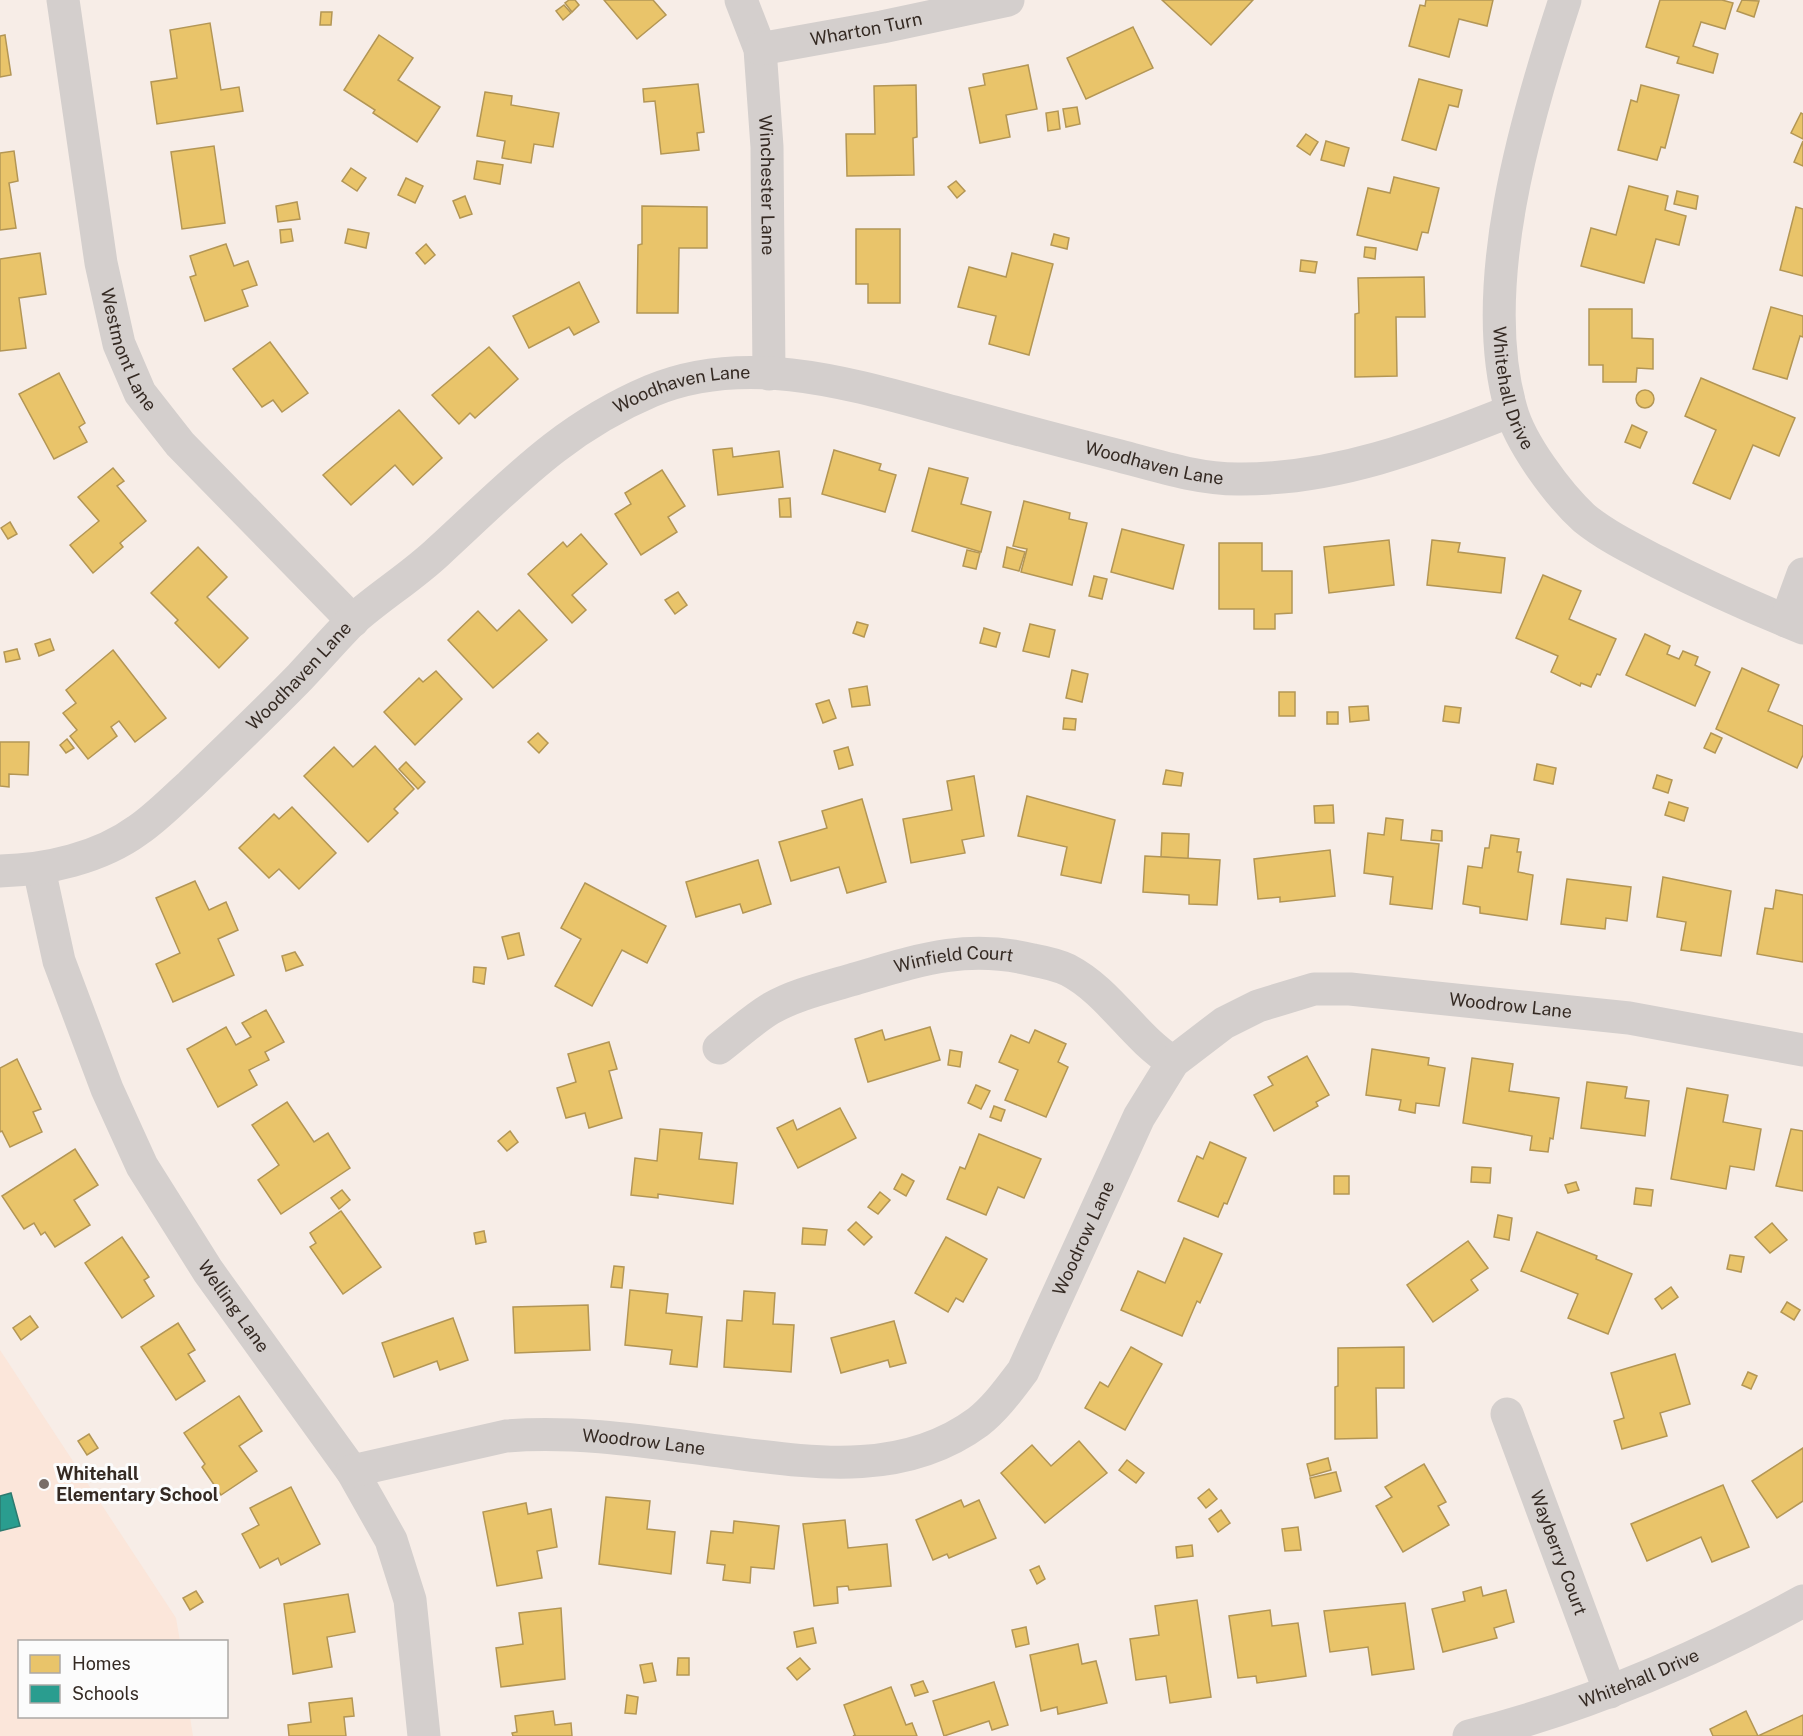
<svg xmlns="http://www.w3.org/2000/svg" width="1803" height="1736" font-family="'Public Sans',sans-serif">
<rect width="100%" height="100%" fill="#f7ede7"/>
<polygon fill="#fbe6da" points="0,1350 176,1618 180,1641 20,1642 20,1716 190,1717 193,1736 0,1736"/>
<g fill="#e9c46a" stroke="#b39655" stroke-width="1.5">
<polygon points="569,0 575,0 579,5 572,12 565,3"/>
<polygon points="604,0 653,0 666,15 637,39"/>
<polygon points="1162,0 1253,0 1211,45"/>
<polygon points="1426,0 1493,0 1487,26 1459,19 1449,57 1409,46 1420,5 1425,6"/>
<polygon points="1660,0 1722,0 1733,3 1725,29 1701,22 1693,46 1718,54 1713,73 1677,63 1679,57 1646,47"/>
<polygon points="1742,0 1759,1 1754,17 1737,11"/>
<polygon points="564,5 571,13 563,20 556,11"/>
<polygon points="321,12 332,12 331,25 320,25"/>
<polygon points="210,23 221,90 239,87 243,111 157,124 151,82 177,78 170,30"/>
<polygon points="1133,27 1153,68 1086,99 1067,58"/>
<polygon points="5,35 11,75 0,77 0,36"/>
<polygon points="379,35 413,58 398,80 440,107 417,142 373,113 375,110 344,90"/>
<polygon points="1028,65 1037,109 1006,115 1010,137 980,143 969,88 985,85 983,74"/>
<polygon points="1419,79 1462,90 1458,107 1449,105 1436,150 1402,140"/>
<polygon points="698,84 704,132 697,133 699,150 661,154 655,101 644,102 643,89"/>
<polygon points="916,85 917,137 913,138 914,175 847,176 846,134 875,134 874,86"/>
<polygon points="1641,85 1679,95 1665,148 1661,147 1657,160 1618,150 1631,100 1637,102"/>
<polygon points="485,92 512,96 511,105 559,113 553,147 534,144 531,163 502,158 505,141 477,136"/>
<polygon points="1077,107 1080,124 1066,127 1063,109"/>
<polygon points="1058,111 1060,129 1048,131 1046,113"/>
<polygon points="1801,113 1803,114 1803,139 1791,133"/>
<polygon points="1306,134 1318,142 1310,155 1297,146"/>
<polygon points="1326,141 1349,148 1344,166 1321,160"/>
<polygon points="1803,141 1803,166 1794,162"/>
<polygon points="214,146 225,223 182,229 171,152"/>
<polygon points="14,151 18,181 9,183 16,228 0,230 0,153"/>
<polygon points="477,161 503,165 500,184 474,179"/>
<polygon points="351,168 366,178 357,191 342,181"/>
<polygon points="1394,177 1439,188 1428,233 1422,232 1417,250 1357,235 1368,188 1390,193"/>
<polygon points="406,178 423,186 415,203 398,195"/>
<polygon points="956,181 965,191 957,198 948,187"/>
<polygon points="1629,186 1668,196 1665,210 1686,216 1679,245 1656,239 1644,283 1581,266 1591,228 1616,235"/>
<polygon points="1677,191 1698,196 1696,209 1674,204"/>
<polygon points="465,196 472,214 460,218 453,201"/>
<polygon points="297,202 300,219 278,222 276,206"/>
<polygon points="642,206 707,207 707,248 679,248 678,313 637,313 638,245 642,244"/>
<polygon points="1796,207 1803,209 1803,276 1780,270"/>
<polygon points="291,229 293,241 281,243 280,230"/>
<polygon points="348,229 369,233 366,248 345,243"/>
<polygon points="856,229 900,229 900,303 868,303 868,284 856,284"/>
<polygon points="1054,234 1069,238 1067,249 1051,245"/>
<polygon points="226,244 234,266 248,261 257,285 242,290 248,306 205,321 190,277 196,275 190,256"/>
<polygon points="426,244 435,255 425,264 416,253"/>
<polygon points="1365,247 1376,248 1375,259 1364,257"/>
<polygon points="40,253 46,294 19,298 26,348 0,351 0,259"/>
<polygon points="1012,253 1053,264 1029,355 989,344 996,316 958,307 969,267 1006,277"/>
<polygon points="1301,260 1317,262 1315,273 1300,271"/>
<polygon points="1424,277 1425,317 1396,317 1397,376 1355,377 1355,314 1359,313 1358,278"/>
<polygon points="579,282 599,322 574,335 569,327 529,348 513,316"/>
<polygon points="1771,307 1803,316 1803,337 1800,336 1787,379 1753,369"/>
<polygon points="1589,309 1632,309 1632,338 1653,339 1653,369 1637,368 1636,382 1603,382 1603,365 1589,365"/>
<polygon points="270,342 308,393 282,412 273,400 262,407 233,369"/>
<polygon points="489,347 518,379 475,418 470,413 459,424 432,395"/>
<polygon points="59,373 85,423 79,427 87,442 54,459 19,394"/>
<polygon points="1701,378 1795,418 1779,456 1753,445 1730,499 1693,483 1716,430 1685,416"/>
<circle cx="1645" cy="399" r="9"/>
<polygon points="399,410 442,458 413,485 395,465 351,505 323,475"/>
<polygon points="1632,425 1647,432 1640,448 1625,442"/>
<polygon points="732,448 733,457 779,451 783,487 718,495 713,450"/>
<polygon points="834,450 881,464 879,470 896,475 885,512 822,494"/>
<polygon points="113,468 124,481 117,486 146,521 120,543 123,547 93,573 70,545 99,521 78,497"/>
<polygon points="929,468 968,478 961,504 991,512 981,552 912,531"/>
<polygon points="662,470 685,506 668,517 677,532 641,555 615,514 631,504 625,493"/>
<polygon points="790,498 791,517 780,517 779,499"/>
<polygon points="1024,501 1070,513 1069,519 1087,523 1072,585 1021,572 1027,549 1013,546"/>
<polygon points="10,522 17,534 8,539 1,528"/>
<polygon points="1122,529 1184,545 1173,589 1111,572"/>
<polygon points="581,534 607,564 572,595 586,610 572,623 528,574 563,542 567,547"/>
<polygon points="1389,540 1394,585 1329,593 1324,547"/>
<polygon points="1432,540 1460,543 1458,552 1505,558 1501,593 1427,585"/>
<polygon points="1219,543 1262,543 1262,571 1292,571 1292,613 1275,614 1275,629 1254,629 1254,609 1219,609"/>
<polygon points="198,547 227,577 207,597 248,638 219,668 175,623 178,620 151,593"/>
<polygon points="1007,547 1025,552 1019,571 1003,567"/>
<polygon points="967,550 980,553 976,569 963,566"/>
<polygon points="1543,575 1581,591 1569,619 1616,639 1600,675 1597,674 1591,687 1581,683 1580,686 1551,672 1558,656 1516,638"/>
<polygon points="1094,576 1107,579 1102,599 1089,596"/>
<polygon points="678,592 687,605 675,614 665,600"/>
<polygon points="519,610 547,640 493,688 448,640 478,611 497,631"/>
<polygon points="857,622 868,625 864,637 853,633"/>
<polygon points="1030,624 1055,630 1049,657 1023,651"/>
<polygon points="984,628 1000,633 996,647 980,643"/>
<polygon points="1645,634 1670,646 1667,654 1679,659 1683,651 1698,657 1695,665 1710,672 1695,706 1626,675"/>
<polygon points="50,639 54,650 39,656 35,644"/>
<polygon points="17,649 20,659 6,662 4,652"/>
<polygon points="113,650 166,718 135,742 119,721 111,727 117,736 88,759 70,736 77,730 63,713 76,703 66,690"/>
<polygon points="1742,668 1779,685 1768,711 1803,726 1803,755 1797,768 1716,729"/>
<polygon points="1072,670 1088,674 1082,702 1066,698"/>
<polygon points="436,671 462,699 415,745 384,712 419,678 423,682"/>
<polygon points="867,686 870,705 852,707 849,689"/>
<rect x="1279" y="692" width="16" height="24"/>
<polygon points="829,700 836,718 823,723 816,704"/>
<polygon points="1368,706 1369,720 1350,722 1349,707"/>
<polygon points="1445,706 1461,708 1459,723 1443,721"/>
<rect x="1327" y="712" width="11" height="12"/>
<polygon points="1064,718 1076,719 1075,730 1063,729"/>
<polygon points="538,733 548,743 539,753 528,742"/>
<polygon points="1711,733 1722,738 1715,753 1704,748"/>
<polygon points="67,739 74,748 66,753 60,745"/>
<polygon points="0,742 29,742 28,775 9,774 9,787 0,786"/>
<polygon points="375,746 414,789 394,809 398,813 368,842 304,776 334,747 353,767"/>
<polygon points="848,747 853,765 839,769 834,751"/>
<polygon points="406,762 425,782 418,789 399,769"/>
<polygon points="1537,764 1556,768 1553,784 1534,780"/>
<polygon points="1166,770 1183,773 1181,786 1163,784"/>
<polygon points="1657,775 1672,780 1668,793 1653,788"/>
<polygon points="974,776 984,836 962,840 965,853 911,863 903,819 952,810 947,781"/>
<polygon points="1027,796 1115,820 1101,883 1061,875 1067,847 1018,836"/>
<polygon points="862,799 886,882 847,893 839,867 791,881 779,842 827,828 822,811"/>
<polygon points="1669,802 1688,808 1684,821 1665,815"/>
<polygon points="1333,805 1334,823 1315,823 1314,806"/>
<polygon points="292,807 336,853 299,889 279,869 269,878 239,848 274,814 279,819"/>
<polygon points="1386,818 1403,820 1401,840 1439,844 1432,909 1390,904 1393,877 1364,873 1368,833 1384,835"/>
<polygon points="1432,830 1442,831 1442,841 1431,840"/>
<polygon points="1162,833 1189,834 1188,859 1161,857"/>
<polygon points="1491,835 1519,839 1517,852 1521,852 1518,872 1533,875 1527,920 1480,913 1480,907 1463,904 1468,866 1482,868 1485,848 1489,848"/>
<polygon points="1330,850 1335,896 1280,902 1280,897 1258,899 1254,859"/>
<polygon points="1145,856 1220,860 1217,905 1189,904 1189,895 1143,892"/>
<polygon points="758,860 771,904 743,913 740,904 696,917 686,882"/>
<polygon points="1663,877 1731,891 1721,956 1681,950 1686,922 1657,917"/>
<polygon points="1567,879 1631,887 1627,921 1606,918 1605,929 1561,924"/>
<polygon points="195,881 209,910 226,902 238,930 218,939 234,975 173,1002 156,964 180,953 156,898"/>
<polygon points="585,883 666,926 647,963 622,950 592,1006 555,986 581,939 561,928"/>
<polygon points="1776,890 1803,895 1803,962 1757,954 1765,908 1773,909"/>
<polygon points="519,933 524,955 508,959 502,937"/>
<polygon points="295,952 303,965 286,971 282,956"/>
<polygon points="474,967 486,968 484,984 473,982"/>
<polygon points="266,1010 284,1042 265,1052 269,1060 249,1070 257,1085 218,1107 187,1049 226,1027 236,1045 251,1037 242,1023"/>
<polygon points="930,1027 940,1060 868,1082 855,1039 882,1030 885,1040"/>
<polygon points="1035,1030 1066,1044 1058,1062 1068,1067 1046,1117 1005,1100 1018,1070 999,1062 1011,1035 1029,1043"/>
<polygon points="609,1042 617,1069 609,1071 622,1118 589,1128 585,1113 566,1118 557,1088 576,1082 568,1054"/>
<polygon points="1372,1049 1429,1058 1428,1065 1445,1068 1439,1106 1416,1103 1415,1113 1399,1110 1401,1100 1366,1095"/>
<polygon points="950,1050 962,1052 960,1067 948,1065"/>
<polygon points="1307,1056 1329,1095 1316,1102 1318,1106 1274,1131 1254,1095 1273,1085 1268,1077"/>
<polygon points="1472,1058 1513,1064 1509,1091 1559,1098 1553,1139 1550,1138 1548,1152 1530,1150 1532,1136 1463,1123"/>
<polygon points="17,1059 41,1109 33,1112 42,1132 10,1147 2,1131 0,1132 0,1068"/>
<polygon points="1587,1082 1627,1087 1625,1098 1649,1101 1645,1136 1581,1128"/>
<polygon points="976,1085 990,1091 981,1109 968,1103"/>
<polygon points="1687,1088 1728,1095 1723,1122 1761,1129 1754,1170 1730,1166 1726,1189 1671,1179"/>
<polygon points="287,1102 314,1142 328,1133 350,1168 281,1214 258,1180 279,1165 252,1125"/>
<polygon points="994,1106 1005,1110 1001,1121 990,1117"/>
<polygon points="840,1108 856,1138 798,1168 777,1128 793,1120 797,1130"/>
<polygon points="660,1129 702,1133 699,1159 737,1163 733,1204 658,1194 658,1198 631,1195 635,1158 657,1161"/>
<polygon points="1791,1129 1803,1131 1803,1191 1776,1186"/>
<polygon points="510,1131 518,1142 507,1151 498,1141"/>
<polygon points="979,1134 1041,1159 1024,1198 998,1187 986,1215 947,1199 960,1167 965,1169"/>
<polygon points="1210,1142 1246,1158 1227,1204 1224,1203 1218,1217 1178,1201 1197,1156 1203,1159"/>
<polygon points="75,1149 98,1185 74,1200 90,1225 55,1247 45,1232 41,1235 34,1223 24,1229 2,1196"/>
<polygon points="1472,1167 1491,1168 1490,1183 1471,1182"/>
<polygon points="902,1174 914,1181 906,1196 894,1189"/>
<rect x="1334" y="1176" width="15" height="18"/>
<polygon points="1576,1182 1579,1190 1568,1193 1565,1185"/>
<polygon points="1636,1188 1653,1190 1651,1206 1634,1204"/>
<polygon points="342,1190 350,1200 339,1209 331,1198"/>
<polygon points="880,1192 890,1200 878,1214 868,1207"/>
<polygon points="341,1211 381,1267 343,1294 310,1247 316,1243 310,1233"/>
<polygon points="1498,1215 1512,1218 1509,1240 1494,1237"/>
<polygon points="856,1222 872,1237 864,1245 848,1230"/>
<polygon points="1772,1223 1787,1240 1770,1253 1755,1237"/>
<polygon points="803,1228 827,1230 825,1245 802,1244"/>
<polygon points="484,1231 486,1242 476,1244 474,1233"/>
<polygon points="1537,1232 1597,1256 1596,1259 1632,1274 1608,1334 1568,1318 1578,1294 1521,1271"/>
<polygon points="122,1237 149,1277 144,1280 154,1296 122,1318 85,1263"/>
<polygon points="946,1237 987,1259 963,1302 956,1298 948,1312 915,1293"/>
<polygon points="1184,1238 1222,1254 1200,1303 1197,1301 1182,1336 1121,1310 1138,1271 1165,1283"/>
<polygon points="1468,1241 1488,1268 1471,1280 1478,1290 1433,1322 1407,1285"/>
<polygon points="1730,1255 1744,1257 1741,1272 1727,1269"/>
<polygon points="614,1266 624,1267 622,1288 611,1287"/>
<polygon points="1671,1287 1678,1297 1662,1309 1655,1299"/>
<polygon points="630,1290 668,1294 666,1313 702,1317 697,1367 670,1364 672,1350 625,1345"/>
<polygon points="744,1291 775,1293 773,1324 794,1325 791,1372 724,1367 727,1320 742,1321"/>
<polygon points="1787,1302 1800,1310 1794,1320 1781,1312"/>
<polygon points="588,1305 590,1350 515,1353 513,1307"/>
<polygon points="30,1316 38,1327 21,1340 13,1328"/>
<polygon points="453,1318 468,1360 440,1370 437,1361 394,1377 382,1343"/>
<polygon points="894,1321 906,1363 890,1367 888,1360 841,1373 831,1338"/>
<polygon points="178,1323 195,1350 188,1354 205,1381 176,1400 141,1347"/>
<polygon points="1131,1347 1162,1364 1125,1430 1085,1408 1100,1382 1108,1387"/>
<polygon points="1404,1347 1404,1388 1376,1388 1377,1438 1335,1439 1335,1387 1338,1386 1338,1348"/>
<polygon points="1675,1354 1690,1404 1660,1413 1667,1436 1622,1449 1614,1421 1624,1418 1611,1373"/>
<polygon points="1748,1372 1757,1376 1751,1389 1742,1385"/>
<polygon points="239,1396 262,1431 239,1446 257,1471 221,1495 202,1467 205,1464 184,1433"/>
<polygon points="89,1434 98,1448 87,1455 78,1441"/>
<polygon points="1079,1441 1107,1473 1045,1523 1001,1473 1032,1445 1051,1466"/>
<polygon points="1803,1448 1803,1501 1777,1518 1752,1481"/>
<polygon points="1328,1458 1331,1470 1310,1476 1307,1464"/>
<polygon points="1127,1460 1144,1473 1136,1483 1119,1470"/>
<polygon points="1424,1464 1446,1502 1438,1506 1449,1525 1403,1552 1376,1506 1392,1497 1385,1487"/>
<polygon points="1336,1472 1341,1491 1315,1498 1310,1478"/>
<polygon points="1723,1485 1749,1547 1712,1562 1701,1537 1647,1561 1631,1524"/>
<polygon points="291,1487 320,1544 281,1565 278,1558 260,1568 242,1534 259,1525 250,1508"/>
<polygon points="1209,1489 1217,1499 1206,1508 1198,1498"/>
<polygon points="606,1497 650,1501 647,1529 675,1532 671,1574 599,1564"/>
<polygon points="961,1500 964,1507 979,1500 996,1538 949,1558 947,1554 933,1560 916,1520"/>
<polygon points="526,1503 528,1514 551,1509 557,1547 537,1551 542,1578 497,1586 483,1512"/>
<polygon points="1221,1510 1230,1523 1218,1532 1209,1519"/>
<polygon points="845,1520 848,1548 887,1544 891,1586 849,1590 848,1586 837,1587 838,1603 814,1606 803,1524"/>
<polygon points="734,1521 779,1526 774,1569 751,1567 750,1583 723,1580 725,1565 707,1563 711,1531 733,1533"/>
<polygon points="1298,1527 1301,1550 1285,1551 1282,1529"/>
<polygon points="1192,1545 1193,1556 1177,1558 1176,1547"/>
<polygon points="1039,1566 1045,1579 1037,1584 1030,1570"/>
<polygon points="1481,1587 1483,1596 1506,1590 1514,1622 1494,1628 1497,1638 1443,1652 1432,1609 1465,1601 1463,1592"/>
<polygon points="196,1591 203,1602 190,1610 183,1598"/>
<polygon points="348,1594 355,1632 327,1637 332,1667 293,1674 284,1604"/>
<polygon points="1197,1600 1211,1697 1170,1703 1166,1676 1136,1680 1130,1639 1159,1635 1155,1606"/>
<polygon points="1405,1603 1414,1669 1372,1675 1368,1647 1330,1652 1324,1611"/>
<polygon points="561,1608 565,1679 501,1687 496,1648 523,1644 519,1613"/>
<polygon points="1270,1610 1272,1626 1298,1623 1306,1676 1257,1683 1256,1676 1238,1678 1229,1616"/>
<polygon points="1026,1627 1029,1644 1016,1647 1012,1630"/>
<polygon points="813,1628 816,1643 797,1647 794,1632"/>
<polygon points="1078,1644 1082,1664 1096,1661 1107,1703 1058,1714 1057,1707 1041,1711 1030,1655"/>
<polygon points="678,1658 689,1658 689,1675 677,1675"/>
<polygon points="800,1658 810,1669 797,1680 787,1668"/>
<polygon points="652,1663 656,1681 644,1683 640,1665"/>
<polygon points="923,1681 928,1692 915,1696 911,1685"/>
<polygon points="994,1682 1008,1725 992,1730 989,1721 944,1736 933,1701"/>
<polygon points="891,1687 906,1725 912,1723 917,1736 853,1736 855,1735 844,1705"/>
<polygon points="627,1695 638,1697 636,1714 625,1713"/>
<polygon points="352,1698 354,1716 344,1717 346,1736 289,1736 288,1725 311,1722 309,1703"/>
<polygon points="553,1711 555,1725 571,1723 572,1736 513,1736 512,1733 517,1732 515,1716"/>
<polygon points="1746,1711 1758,1736 1713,1736 1710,1729"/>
<polygon points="1803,1715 1803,1736 1758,1736"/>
</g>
<polygon fill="#2a9d8f" stroke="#2d7a6f" stroke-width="1.5" points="11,1493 20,1526 0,1531 0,1496"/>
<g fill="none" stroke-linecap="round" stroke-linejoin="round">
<g stroke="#d4cfcd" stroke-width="33">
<path id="s1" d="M 63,0 L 101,263 L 119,344 L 140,393 L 180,444 L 353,621"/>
<path id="s2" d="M 741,0 L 760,49 L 767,147 L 769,374"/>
<path id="s3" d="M 1565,0 C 1526,118 1476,287 1511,409 C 1520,443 1558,494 1584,518 C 1606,536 1633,549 1658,562 C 1705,586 1754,608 1803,628"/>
<path id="s4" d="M 760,49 L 882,27 L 1008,0"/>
<polyline points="1786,621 1803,574"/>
<path id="s5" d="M 39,869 L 59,961 L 107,1089 L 142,1166 L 208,1271 L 352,1471 L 391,1540 L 410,1600 L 424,1736"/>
<path id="s6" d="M 0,871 C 46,870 100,858 138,830 C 157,817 173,800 190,785 C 227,749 264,714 300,677 C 318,658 335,638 353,620 C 381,595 413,576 440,550 C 510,486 561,429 651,391 C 749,350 858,386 954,412 C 1009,427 1065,442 1120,456 C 1158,466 1198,479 1238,479 C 1335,480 1422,446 1511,411"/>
<path id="s7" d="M 719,1048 C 736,1035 752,1020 770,1009 C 794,995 824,988 851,980 C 916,961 965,943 1033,960 C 1044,962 1057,965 1068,970 C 1110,992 1133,1037 1173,1062"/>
<path id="s8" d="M 1507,1414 L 1610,1692"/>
<path id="s9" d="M 352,1471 L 506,1436 C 576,1430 650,1442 719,1451 C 807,1462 901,1479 978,1422 C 996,1408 1010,1388 1023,1371 L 1139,1117 L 1173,1062 L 1224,1023 L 1258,1006 L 1314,989 L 1350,989 L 1629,1018 L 1803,1050"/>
<path id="s10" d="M 1469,1736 C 1586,1707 1697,1659 1803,1601"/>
</g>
</g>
<circle fill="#796e68" stroke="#fcfcfc" stroke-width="2" cx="44" cy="1484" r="6"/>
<g text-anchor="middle" stroke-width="6" stroke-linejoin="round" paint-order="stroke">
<g font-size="18" fill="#352a23" stroke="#fcfcfc">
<text dy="6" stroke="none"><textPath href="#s4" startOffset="108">Wharton Turn</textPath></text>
<text dy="6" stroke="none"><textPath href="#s2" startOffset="189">Winchester Lane</textPath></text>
<text dy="6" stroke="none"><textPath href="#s1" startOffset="357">Westmont Lane</textPath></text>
<text dy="6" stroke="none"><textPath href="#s3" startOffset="398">Whitehall Drive</textPath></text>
<text dy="6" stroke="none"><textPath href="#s6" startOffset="855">Woodhaven Lane</textPath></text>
<text dy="6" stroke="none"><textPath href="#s6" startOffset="1341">Woodhaven Lane</textPath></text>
<text dy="6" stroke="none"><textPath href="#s6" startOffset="369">Woodhaven Lane</textPath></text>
<text dy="6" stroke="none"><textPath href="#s7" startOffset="256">Winfield Court</textPath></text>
<text dy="6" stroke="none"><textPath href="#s9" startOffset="1410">Woodrow Lane</textPath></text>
<text dy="6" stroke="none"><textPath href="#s9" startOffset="854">Woodrow Lane</textPath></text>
<text dy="6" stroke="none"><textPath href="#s5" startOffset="483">Welling Lane</textPath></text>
<text dy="6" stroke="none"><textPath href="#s9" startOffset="296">Woodrow Lane</textPath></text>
<text dy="6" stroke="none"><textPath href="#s8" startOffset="148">Wayberry Court</textPath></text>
<text dy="6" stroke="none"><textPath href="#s10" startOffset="180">Whitehall Drive</textPath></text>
</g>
<g font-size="18" font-weight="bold" fill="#352a23" stroke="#fcfcfc" text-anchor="start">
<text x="56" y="1480">Whitehall<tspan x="56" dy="21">Elementary School</tspan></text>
</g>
</g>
<rect x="18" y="1640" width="210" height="78" fill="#fcfcfc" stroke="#aca8a5" stroke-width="1.5"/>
<rect x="30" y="1655" width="30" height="18" fill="#e9c46a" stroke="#aca8a5" stroke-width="1.5"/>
<text x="72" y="1670" font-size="18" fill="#352a23">Homes</text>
<rect x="30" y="1685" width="30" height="18" fill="#2a9d8f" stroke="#aca8a5" stroke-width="1.5"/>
<text x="72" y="1700" font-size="18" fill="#352a23">Schools</text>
</svg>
